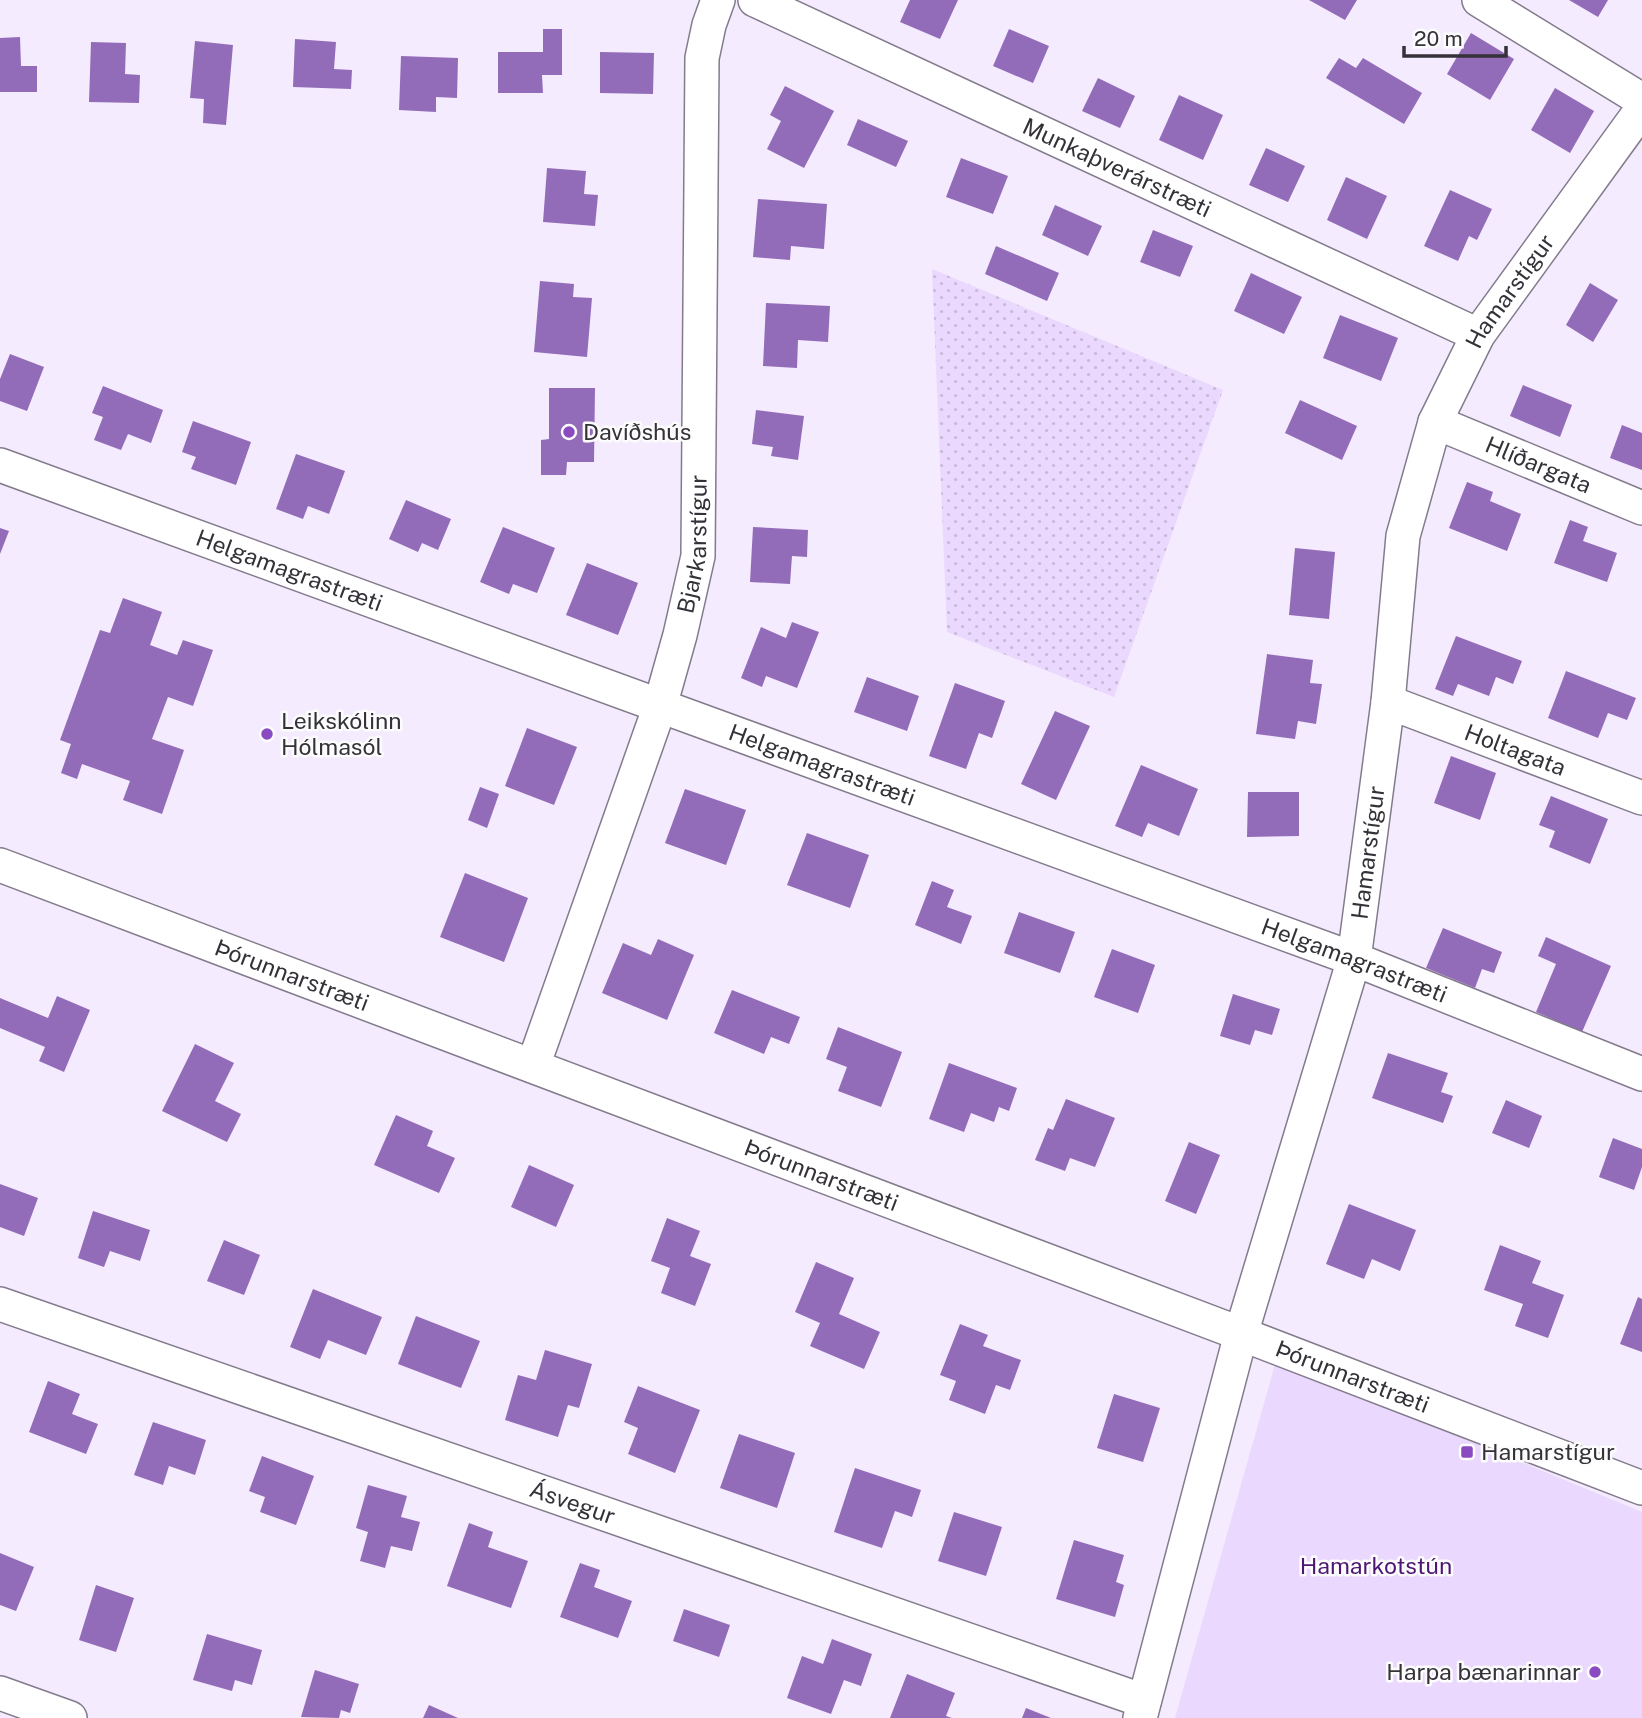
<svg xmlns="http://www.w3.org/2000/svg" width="1642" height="1718" font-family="'Public Sans',sans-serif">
<defs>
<pattern id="grass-dots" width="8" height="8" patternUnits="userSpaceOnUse" patternTransform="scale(1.75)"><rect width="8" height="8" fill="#ead8fe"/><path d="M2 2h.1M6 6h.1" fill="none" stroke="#c9bada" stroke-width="1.8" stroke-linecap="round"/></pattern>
</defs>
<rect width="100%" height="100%" fill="#f4ebfe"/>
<polygon fill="url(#grass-dots)" points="932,269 1223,390 1114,697 947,632"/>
<polygon fill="#ead8fe" points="1276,1361 1642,1512 1642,1718 1175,1718"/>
<g fill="#936cb9">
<polygon points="910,0 958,0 940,39 900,22"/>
<polygon points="1309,0 1357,0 1345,20"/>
<polygon points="1569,0 1608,0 1598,17"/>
<polygon points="543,29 562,29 562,75 542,75 543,93 498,93 498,52 543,52"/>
<polygon points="1009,29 1049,46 1033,83 993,66"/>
<polygon points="1471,33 1514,59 1490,100 1447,74"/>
<polygon points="20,37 21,66 37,66 37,92 0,92 0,38"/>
<polygon points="295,39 336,42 334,69 352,70 351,89 293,87"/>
<polygon points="195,41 233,45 226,125 203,123 204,99 190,98"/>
<polygon points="91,42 126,43 125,74 140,75 139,103 89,102"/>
<polygon points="600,52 654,53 653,94 600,93"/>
<polygon points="401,56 458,58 457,98 436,97 436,112 399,110"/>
<polygon points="1339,58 1356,68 1363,58 1422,93 1404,124 1326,78"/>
<polygon points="1098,78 1135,96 1120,128 1082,111"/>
<polygon points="785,86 834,111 804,168 767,149 781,121 770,115"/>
<polygon points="1555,88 1594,111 1570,153 1531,130"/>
<polygon points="1179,95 1223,115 1203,160 1159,140"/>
<polygon points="858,119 908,141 896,167 847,145"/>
<polygon points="1266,148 1305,166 1288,202 1249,185"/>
<polygon points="961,158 1008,176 993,214 946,197"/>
<polygon points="547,168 586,171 584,194 598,195 595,226 543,222"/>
<polygon points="1346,177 1387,196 1367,239 1327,220"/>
<polygon points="1450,190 1492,209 1477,240 1469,236 1458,261 1424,246"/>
<polygon points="758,199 827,204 824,249 791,246 790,260 753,257"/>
<polygon points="1055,205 1102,226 1088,256 1042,235"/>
<polygon points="1153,230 1193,246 1180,277 1140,262"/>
<polygon points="996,246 1059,273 1047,301 985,274"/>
<polygon points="1251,273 1302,297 1284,334 1234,311"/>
<polygon points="540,281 574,284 573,297 592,298 587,357 534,352"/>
<polygon points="1590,283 1618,300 1593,342 1566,325"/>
<polygon points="766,303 830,306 828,342 798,340 797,368 763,366"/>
<polygon points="1340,315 1398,338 1381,381 1323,358"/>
<polygon points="10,354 44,367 27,411 0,401 0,379"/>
<polygon points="1523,385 1572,405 1560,437 1510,416"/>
<polygon points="103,386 163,410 151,443 128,434 121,450 94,440 103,417 92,413"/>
<polygon points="549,388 595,388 594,462 567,462 566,475 541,475 541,440 549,439"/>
<polygon points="1300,400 1357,426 1342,460 1285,433"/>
<polygon points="756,410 804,416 798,460 771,456 773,447 752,444"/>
<polygon points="193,421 251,442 236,485 191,469 196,457 182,452"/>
<polygon points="1622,425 1642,433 1642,470 1610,458"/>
<polygon points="296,454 345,471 329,514 308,506 303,519 276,509"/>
<polygon points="1467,482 1493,492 1490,501 1521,514 1507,551 1449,528"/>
<polygon points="406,500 451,519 438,550 422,543 418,552 389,539"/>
<polygon points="1570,520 1588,527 1583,541 1617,553 1607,582 1554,563"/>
<polygon points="503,527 555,548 537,593 513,584 509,594 480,582"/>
<polygon points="753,527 808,530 807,557 792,556 790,584 750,582"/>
<polygon points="0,528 9,531 0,554"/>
<polygon points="1295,548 1335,552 1329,619 1289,615"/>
<polygon points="587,563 638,583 618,635 566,615"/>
<polygon points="123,598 162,612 150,645 177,655 183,640 213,650 193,706 168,697 152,739 184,750 162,814 123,800 130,781 82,764 77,779 61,773 71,744 60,740 100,630 110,633"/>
<polygon points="792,622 819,632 797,688 766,676 762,687 741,678 761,627 786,638"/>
<polygon points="1456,636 1522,661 1513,684 1496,677 1489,696 1458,684 1453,696 1435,689"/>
<polygon points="1267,654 1313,660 1310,683 1322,684 1316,724 1298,721 1295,739 1256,734"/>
<polygon points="1566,671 1636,698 1627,720 1608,713 1598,738 1548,718"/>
<polygon points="867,677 919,696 907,731 854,712"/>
<polygon points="955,683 1005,701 992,738 979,733 966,769 929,756"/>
<polygon points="1055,711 1090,726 1056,800 1021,784"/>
<polygon points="527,728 577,747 554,805 505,786"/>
<polygon points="1451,756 1496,773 1480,820 1434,803"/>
<polygon points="1141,765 1198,789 1179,836 1148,823 1142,837 1115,826"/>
<polygon points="480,787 499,794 487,828 468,820"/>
<polygon points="685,789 746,810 726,865 665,843"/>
<polygon points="1248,792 1299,792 1299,836 1247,837"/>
<polygon points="1551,796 1608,819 1590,864 1549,847 1555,831 1539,825"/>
<polygon points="807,833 869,855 850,908 787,885"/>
<polygon points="465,873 528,898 504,962 440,937"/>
<polygon points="932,881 954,890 947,907 972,916 961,944 915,925"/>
<polygon points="1019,912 1075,932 1060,973 1004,953"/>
<polygon points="1443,928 1502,952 1494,973 1482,969 1475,988 1426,968"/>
<polygon points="1546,937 1611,966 1582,1032 1536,1012 1556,964 1538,956"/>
<polygon points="658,939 694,955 667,1020 602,993 623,943 651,955"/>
<polygon points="1112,949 1155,965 1138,1013 1094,997"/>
<polygon points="732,990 800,1017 789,1044 771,1037 764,1054 714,1033"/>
<polygon points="1233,994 1280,1009 1272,1035 1255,1030 1250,1045 1220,1036"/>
<polygon points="57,996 90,1010 64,1072 39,1061 45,1047 0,1028 0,998 48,1018"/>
<polygon points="838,1027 902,1052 881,1107 838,1091 847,1067 826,1059"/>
<polygon points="195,1044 234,1063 215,1101 241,1114 227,1142 162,1111"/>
<polygon points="1388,1053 1448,1073 1441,1092 1453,1096 1443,1123 1372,1098"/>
<polygon points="949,1063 1017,1088 1009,1111 999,1107 994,1122 971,1113 964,1132 929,1119"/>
<polygon points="1066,1099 1115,1118 1095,1167 1070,1158 1065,1171 1035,1160 1048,1128 1053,1130"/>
<polygon points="1506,1100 1542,1116 1529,1148 1492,1133"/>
<polygon points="396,1115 433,1131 427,1146 455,1158 439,1193 374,1165"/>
<polygon points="1613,1138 1642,1149 1642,1167 1634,1190 1599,1177"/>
<polygon points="1189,1142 1220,1155 1196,1214 1165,1201"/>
<polygon points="529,1165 574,1185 556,1227 511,1207"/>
<polygon points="0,1184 38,1198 24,1236 0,1227"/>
<polygon points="1349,1204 1416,1230 1400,1271 1372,1259 1364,1279 1326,1264"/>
<polygon points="93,1211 150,1230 140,1261 110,1251 104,1267 78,1258"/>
<polygon points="667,1218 700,1231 690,1256 711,1264 695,1306 661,1293 670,1268 651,1261"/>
<polygon points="224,1240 260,1255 244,1295 207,1281"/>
<polygon points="1500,1245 1541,1261 1532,1283 1564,1295 1548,1338 1515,1326 1523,1304 1484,1290"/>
<polygon points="816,1262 854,1278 839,1314 880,1332 864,1369 810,1346 820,1323 795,1312"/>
<polygon points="313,1289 382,1317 366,1355 328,1340 320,1359 290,1347"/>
<polygon points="1638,1297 1642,1299 1642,1352 1620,1344"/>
<polygon points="416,1316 480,1341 461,1388 398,1364"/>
<polygon points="960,1324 988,1335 983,1346 1021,1360 1010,1390 996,1385 985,1414 949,1400 956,1381 940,1375"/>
<polygon points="545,1350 592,1364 579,1408 568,1405 558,1437 505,1420 518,1375 536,1380"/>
<polygon points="48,1381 80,1394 72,1414 98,1424 86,1454 29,1432"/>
<polygon points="638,1386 700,1410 675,1473 628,1454 638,1428 624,1422"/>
<polygon points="1114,1394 1160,1408 1143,1462 1097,1448"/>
<polygon points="153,1422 206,1440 195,1475 169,1466 163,1485 134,1475"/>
<polygon points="739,1434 795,1453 777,1508 720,1488"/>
<polygon points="262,1456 314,1476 296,1525 260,1512 265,1497 249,1491"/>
<polygon points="855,1468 921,1490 912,1517 895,1511 882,1548 834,1532"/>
<polygon points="368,1485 407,1496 401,1517 420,1522 412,1551 391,1546 385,1568 360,1561 368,1532 356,1528"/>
<polygon points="954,1512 1002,1527 986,1576 938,1561"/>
<polygon points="469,1523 493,1532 488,1547 528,1561 511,1608 447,1586"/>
<polygon points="1074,1540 1124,1555 1116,1582 1124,1585 1115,1617 1056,1599"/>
<polygon points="0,1553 34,1567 16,1611 0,1605"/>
<polygon points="580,1563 600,1570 594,1587 632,1601 618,1638 560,1617"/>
<polygon points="96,1585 134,1598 116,1652 79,1640"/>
<polygon points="684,1609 730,1625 719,1657 673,1641"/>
<polygon points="207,1634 262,1650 252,1685 235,1680 232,1691 193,1680"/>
<polygon points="832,1639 872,1654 861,1686 844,1680 831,1714 787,1698 802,1656 823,1664"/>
<polygon points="315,1670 359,1684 350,1713 341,1710 339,1718 301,1717"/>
<polygon points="907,1674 955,1693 946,1716 952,1718 890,1718"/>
<polygon points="429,1705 458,1718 423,1718"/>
<polygon points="1026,1708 1051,1718 1022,1718"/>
</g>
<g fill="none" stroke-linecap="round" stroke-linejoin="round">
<defs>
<g id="minor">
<path id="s1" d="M 755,0 L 1478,335"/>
<polyline points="1479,0 1642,100"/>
<path id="s2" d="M 1435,422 L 1642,508"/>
<path id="s3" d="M 0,465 L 1354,959 L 1642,1074"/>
<path id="s4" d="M 1388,702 L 1642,798"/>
<path id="s5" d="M 0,865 L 1223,1327 L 1642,1488"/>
<path id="s6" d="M 533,1066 L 660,706 L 680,635 L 698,556 L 702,58 L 709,25 L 718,0"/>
<path id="s7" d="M 0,1304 L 1144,1701"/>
<polyline points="0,1693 70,1718"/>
<path id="s8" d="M 1140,1718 L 1241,1334 L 1354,959 L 1388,702 L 1403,536 L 1435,422 L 1478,335 L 1642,109"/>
</g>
</defs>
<use href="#minor" stroke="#837b8c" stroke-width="36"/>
<use href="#minor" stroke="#fff" stroke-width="33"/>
</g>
<g fill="#8a4ac0" stroke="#fcfcfc" stroke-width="2.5">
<circle cx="569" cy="432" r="7"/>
<circle cx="267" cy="734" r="7"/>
<rect x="1460" y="1445" width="14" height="14" rx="3.5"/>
<circle cx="1595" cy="1672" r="7"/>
</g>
<g text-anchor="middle" stroke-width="5" stroke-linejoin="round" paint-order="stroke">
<g font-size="23" fill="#343138" stroke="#fcfcfc">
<text dy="8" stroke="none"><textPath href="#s1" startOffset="399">Munkaþverárstræti</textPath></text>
<text dy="8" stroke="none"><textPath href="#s8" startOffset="1484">Hamarstígur</textPath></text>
<text dy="8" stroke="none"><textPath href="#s2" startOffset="112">Hlíðargata</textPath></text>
<text dy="8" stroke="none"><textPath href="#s6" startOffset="548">Bjarkarstígur</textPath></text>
<text dy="8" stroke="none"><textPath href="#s3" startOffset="308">Helgamagrastræti</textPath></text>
<text dy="8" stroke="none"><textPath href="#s4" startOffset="136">Holtagata</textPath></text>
<text dy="8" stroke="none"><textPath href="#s3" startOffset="875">Helgamagrastræti</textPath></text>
<text dy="8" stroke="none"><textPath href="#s8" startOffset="896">Hamarstígur</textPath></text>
<text dy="8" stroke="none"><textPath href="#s3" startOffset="1442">Helgamagrastræti</textPath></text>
<text dy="8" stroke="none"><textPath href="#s5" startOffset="312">Þórunnarstræti</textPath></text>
<text dy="8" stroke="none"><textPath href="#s5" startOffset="878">Þórunnarstræti</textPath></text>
<text dy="8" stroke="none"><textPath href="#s5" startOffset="1446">Þórunnarstræti</textPath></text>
<text dy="8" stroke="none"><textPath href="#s7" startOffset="606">Ásvegur</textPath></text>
</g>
<g font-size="23" fill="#343138" stroke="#fcfcfc" text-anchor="start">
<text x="583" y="440">Davíðshús</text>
<text x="281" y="729">Leikskólinn<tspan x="281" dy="26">Hólmasól</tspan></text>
<text x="1481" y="1460">Hamarstígur</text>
<text x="1581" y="1680" text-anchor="end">Harpa bænarinnar</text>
</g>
<g font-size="23" fill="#4d1674" stroke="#fcfcfc">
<text x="1376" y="1574">Hamarkotstún</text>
</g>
</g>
<path d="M1404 46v10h102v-10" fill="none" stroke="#343138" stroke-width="3.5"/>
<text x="1414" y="46" font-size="21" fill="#343138" stroke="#fcfcfc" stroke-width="5" paint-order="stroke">20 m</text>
</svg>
